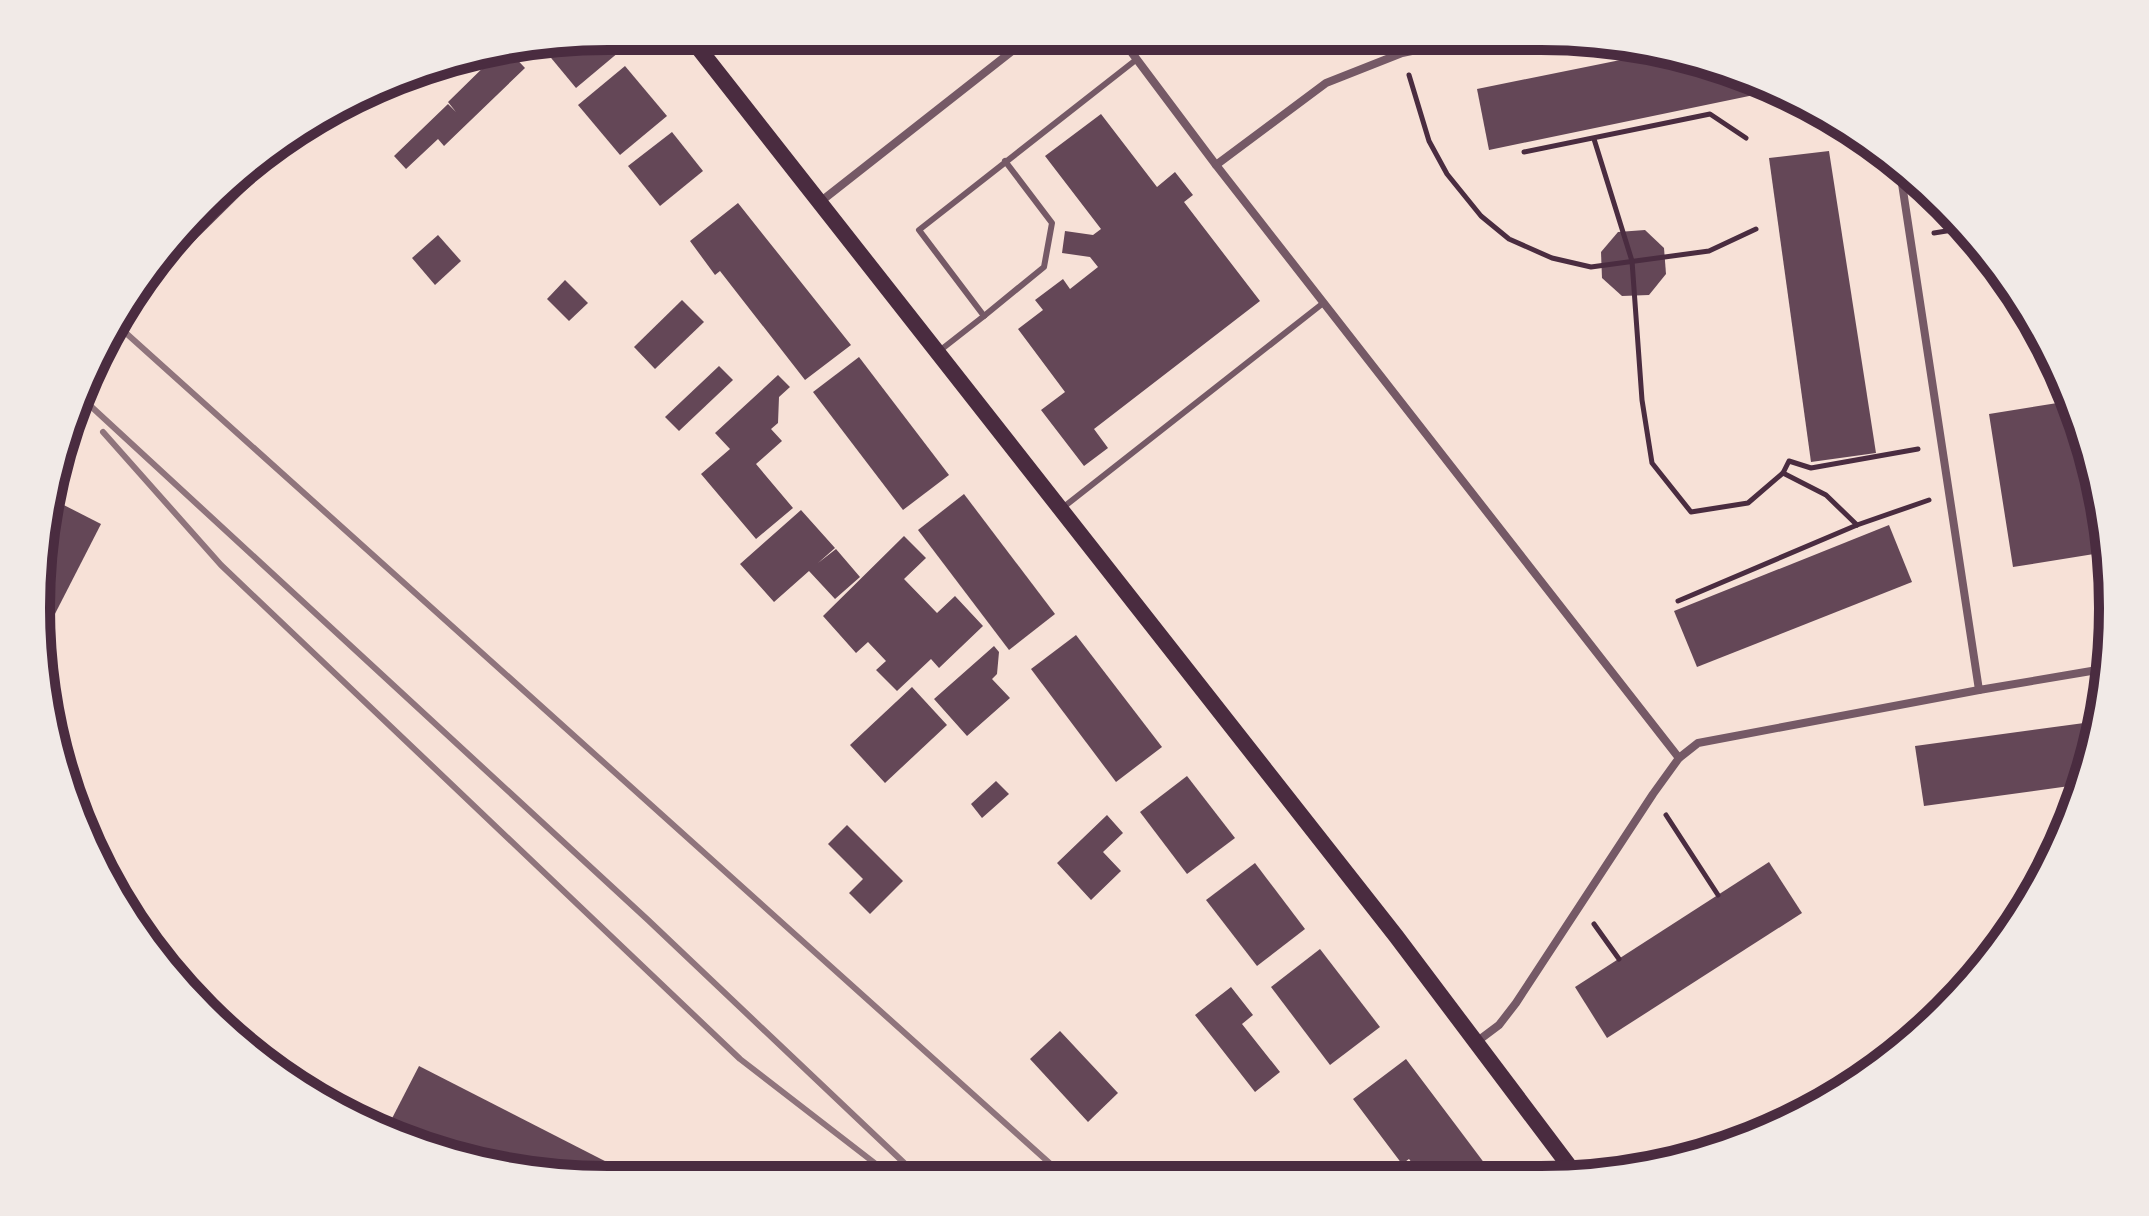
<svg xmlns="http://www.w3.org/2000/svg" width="2149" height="1216" font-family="'DejaVu Sans',sans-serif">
<rect width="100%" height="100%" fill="#f7e1d7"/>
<g fill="#644757">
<polygon points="606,36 619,52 576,88 542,47"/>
<polygon points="510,52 525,68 444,146 438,139 406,169 394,156 448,104 456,112 448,102 497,54"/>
<polygon points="1655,53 1724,66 1778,90 1489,150 1477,89"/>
<polygon points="625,66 667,116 620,155 578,105"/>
<polygon points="1101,114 1157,187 1175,172 1193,195 1184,202 1260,301 1094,429 1108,448 1084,466 1041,410 1065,392 1018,329 1043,310 1035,300 1063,279 1070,289 1098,267 1090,257 1062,253 1065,231 1093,235 1101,229 1045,156"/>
<polygon points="672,132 703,171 660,206 628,166"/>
<polygon points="1829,151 1876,453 1811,462 1769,158"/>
<polygon points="250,165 260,176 170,265 163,258"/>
<polygon points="738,203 851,345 805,380 720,271 715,275 690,241"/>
<polygon points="1645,230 1664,248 1666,274 1649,295 1622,296 1602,278 1601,252 1618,232"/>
<polygon points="438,235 461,261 435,285 412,258"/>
<polygon points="565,280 588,303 569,321 547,299"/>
<polygon points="682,300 704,322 655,369 634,347"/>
<polygon points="859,357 949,475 903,510 813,392"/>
<polygon points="719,366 733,380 679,431 665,417"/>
<polygon points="778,375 790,387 779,397 778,423 771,429 782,441 756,464 793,508 756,539 701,474 730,449 715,433"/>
<polygon points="2070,401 2095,467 2080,469 2094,554 2013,567 1989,414"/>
<polygon points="964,494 1055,614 1009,650 918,530"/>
<polygon points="52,499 101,524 38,647 37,645"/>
<polygon points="801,510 835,548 818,563 836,549 860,577 835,599 809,571 774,602 740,564"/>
<polygon points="1889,525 1912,582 1697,667 1674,611"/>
<polygon points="904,536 926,558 904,579 937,613 955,596 983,626 939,668 931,659 897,691 876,670 886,661 868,642 856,653 823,616"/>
<polygon points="1076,635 1162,747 1116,782 1031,669"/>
<polygon points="994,646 999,652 997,674 992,679 1010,698 967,736 934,699"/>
<polygon points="912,687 947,725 885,783 850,745"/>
<polygon points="2099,721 2084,784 1924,806 1915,746"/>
<polygon points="1187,776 1235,838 1187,874 1140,812"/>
<polygon points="996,781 1009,794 982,818 971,804"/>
<polygon points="1107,815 1123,833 1103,852 1121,871 1091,900 1057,863"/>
<polygon points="847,825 903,881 870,914 849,893 863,879 828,844"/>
<polygon points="1769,862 1802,913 1607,1038 1575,987"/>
<polygon points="1255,863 1305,929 1257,966 1206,900"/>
<polygon points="1320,949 1380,1027 1330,1065 1271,987"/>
<polygon points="1231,987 1253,1015 1242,1024 1280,1072 1255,1092 1195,1015"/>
<polygon points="1060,1031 1118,1093 1088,1122 1030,1059"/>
<polygon points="1406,1059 1455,1124 1494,1176 1422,1176 1409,1159 1402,1164 1353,1099"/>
<polygon points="419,1066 640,1179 571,1179 460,1160 386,1130"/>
</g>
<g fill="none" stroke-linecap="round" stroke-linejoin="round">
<g stroke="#4a2c40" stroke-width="5">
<polyline points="1409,75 1429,141 1447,174 1481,216 1509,239 1552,258 1591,267 1709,251 1756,229"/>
<polyline points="1594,139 1632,261 1642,400 1652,463 1691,512 1748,503 1783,473 1789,461 1811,468 1918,449"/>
<polyline points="1524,152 1710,114 1746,138"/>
<polyline points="1934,233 1965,228"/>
<polyline points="1783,473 1826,495 1857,525"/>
<polyline points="1678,601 1857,525 1929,500"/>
<polyline points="1666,815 1718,895"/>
<polyline points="1594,924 1619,959"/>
</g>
<g stroke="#755966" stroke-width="6">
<polyline points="984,316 1044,267 1052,223 1005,161"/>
<polyline points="938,352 984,316 919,230 1137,59"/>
<polyline points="1061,509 1322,304"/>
</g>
<g stroke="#755966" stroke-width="8">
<polyline points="1120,37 1216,165 1326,83 1402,53 1479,37"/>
<polyline points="1899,164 1979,690 2109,668"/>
<polyline points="1216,165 1679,758"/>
<polyline points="820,202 1030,37"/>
<polyline points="1475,1043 1499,1025 1516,1003 1653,794 1679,758 1698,743 1979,690"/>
</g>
<polyline stroke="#4a2c40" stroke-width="16" points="689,36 1396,936 1576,1175"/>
<g stroke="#8f747c" stroke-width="6">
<polyline points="117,325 1065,1177"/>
<polyline points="83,399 648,920 920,1178"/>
<polyline points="103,432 221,565 740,1059 894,1178"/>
</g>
</g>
<path d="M0 0H2149V1216H0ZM608 50H1541A558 558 0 0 1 2099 608V608A558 558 0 0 1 1541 1166H608A558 558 0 0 1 50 608V608A558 558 0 0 1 608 50Z" fill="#f1eae7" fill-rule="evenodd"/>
<path fill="none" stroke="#4a2c40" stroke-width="10" d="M608 50H1541A558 558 0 0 1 2099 608V608A558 558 0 0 1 1541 1166H608A558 558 0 0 1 50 608V608A558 558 0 0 1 608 50Z"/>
</svg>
